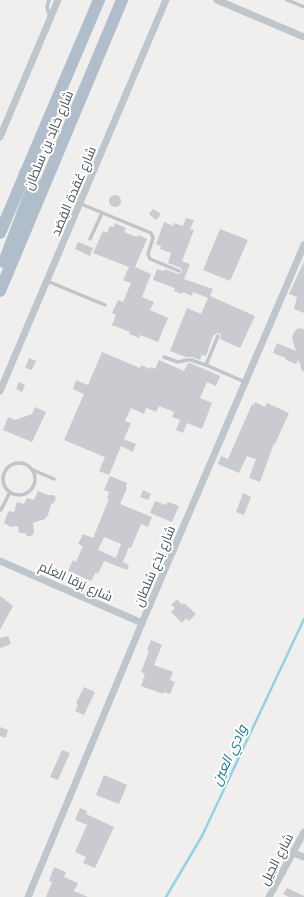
<svg xmlns="http://www.w3.org/2000/svg" width="304" height="897" font-family="'Space Grotesk',Cairo,sans-serif">
<rect width="100%" height="100%" fill="#f1eeee"/>
<g fill="none" stroke-linecap="round" stroke-linejoin="round">
<polyline stroke="#91d3e5" stroke-width="2.5" points="166,897 202,836 304,619"/>
</g>
<g fill="#c9cbd1" fill-rule="evenodd">
<circle cx="115" cy="201" r="6"/>
<polygon points="153,209 161,214 156,220 149,214"/>
<polygon points="186,218 194,220 190,229 194,230 182,261 190,264 184,279 213,289 210,296 255,316 240,348 220,339 221,334 217,333 213,336 206,356 202,355 200,360 192,357 186,357 170,351 187,308 201,314 208,298 193,292 192,296 183,292 182,294 174,291 175,288 153,280 157,269 164,271 165,269 178,274 182,273 181,268 168,263 171,253 160,249 161,246 156,244 164,222 173,226 174,223 183,226"/>
<polygon points="115,223 126,228 124,232 137,237 138,235 147,239 135,267 151,274 142,297 154,302 150,310 168,318 158,342 140,335 139,338 129,334 130,332 112,325 116,315 112,313 118,300 123,302 131,283 123,280 129,267 93,253 103,231 107,233 110,226 114,227"/>
<polygon points="220,229 248,240 230,281 203,270"/>
<polygon points="78,242 93,248 90,256 75,249"/>
<polygon points="304,261 304,313 294,309 297,297 289,294"/>
<polygon points="298,328 304,329 304,371 302,371 299,361 298,360 296,364 286,360 286,358 273,353 277,343 296,351 292,338 294,332"/>
<polygon points="102,352 140,368 141,365 150,369 151,367 155,369 159,360 184,371 188,363 190,363 220,376 216,386 207,382 200,398 212,403 202,429 187,423 183,433 176,430 180,420 172,417 174,412 159,406 156,412 146,408 144,414 131,408 125,421 131,423 124,439 136,444 133,452 121,446 109,475 99,471 105,457 64,440 84,394 73,389 76,380 88,385"/>
<polygon points="29,358 36,361 32,370 25,368"/>
<polygon points="19,382 25,385 22,392 16,389"/>
<polygon points="255,402 265,407 267,403 289,413 275,444 274,443 260,482 249,478 256,459 247,456 239,473 218,464 221,456 228,459 245,420 252,404 254,405"/>
<polygon points="35,407 46,412 32,442 3,430 8,417 15,420 32,414"/>
<path d="M 110,476 L 127,483 L 126,487 L 127,488 L 120,504 L 152,517 L 148,527 L 141,524 L 131,548 L 129,547 L 123,562 L 129,565 L 127,570 L 104,561 L 98,574 L 96,572 L 91,581 L 68,571 L 73,560 L 76,562 L 83,546 L 78,544 L 83,534 L 93,538 L 109,499 L 107,498 L 109,492 L 104,490 ZM 104,537 L 121,544 L 116,558 L 98,550 Z"/>
<polygon points="143,490 151,494 148,500 140,497"/>
<polygon points="38,491 48,495 54,495 56,498 54,503 51,504 48,515 45,519 33,523 34,533 31,536 27,536 25,533 19,533 18,526 11,527 4,523 7,514 9,511 14,512 17,502 24,504 27,498 34,500"/>
<polygon points="243,493 251,497 244,515 236,512"/>
<polygon points="155,501 166,505 168,502 179,506 172,522 150,513"/>
<polygon points="0,596 13,606 0,630"/>
<polygon points="177,599 182,605 184,603 196,614 189,621 186,618 182,623 171,612 175,608 171,605"/>
<polygon points="8,636 11,644 0,648 0,638"/>
<polygon points="151,640 162,645 154,665 173,672 170,680 175,682 170,694 164,692 163,694 141,686 145,674 141,672 149,651 147,650"/>
<polygon points="84,687 95,692 84,715 75,711 78,704 76,703"/>
<polygon points="0,727 8,730 6,738 0,736"/>
<polygon points="62,750 70,753 58,780 50,777"/>
<polygon points="104,775 127,785 119,804 96,795"/>
<polygon points="80,808 87,811 86,814 114,827 95,868 83,863 86,857 75,852 87,825 75,820"/>
<polygon points="54,867 66,872 64,877 78,883 74,891 88,897 46,897 52,882 49,881"/>
<polygon points="287,888 304,896 304,897 289,897 283,894"/>
</g>
<g fill="none" stroke-linecap="round" stroke-linejoin="round">
<g stroke="#bec6cc" stroke-width="3.5">
<polyline points="49,0 47,7 50,18"/>
<polyline points="287,0 304,7"/>
<polyline points="81,204 151,233 153,238 148,254 150,259 179,271"/>
<polyline points="90,239 102,213"/>
<polyline points="47,281 105,305"/>
<polyline points="164,357 178,362 187,360 191,360 206,365 245,382"/>
<polyline points="206,365 218,336"/>
<circle cx="19" cy="479" r="16"/>
<polyline points="33,470 54,479"/>
<polyline points="1,510 10,492"/>
</g>
<g stroke="#bec6cc" stroke-width="7">
<polyline points="217,0 304,37"/>
<polyline points="0,137 58,0"/>
<polyline points="0,391 166,0"/>
<polyline points="0,561 142,623"/>
<polyline points="293,853 304,857"/>
<polyline points="28,897 142,623 304,245"/>
<polyline points="269,897 304,832"/>
</g>
<g stroke="#b0becb" stroke-width="12">
<polyline points="0,233 99,0"/>
<polyline points="4,262 34,183 33,177 28,173 25,173"/>
<polyline points="0,291 122,0"/>
</g>
</g>
<g text-anchor="middle" stroke-width="4" stroke-linejoin="round" paint-order="stroke">
<g font-size="13" fill="#48525a" stroke="#fff">
<text transform="translate(48 140) rotate(-67)" y="5">شارع خالِد بن سلطان</text>
<text transform="translate(73 191) rotate(-67)" y="5">شارع عُقدة القِصَد</text>
<text transform="translate(154 566) rotate(-67)" y="5">شارع بَدَع سُلطان</text>
<text transform="translate(76 581) rotate(24)" y="5">شارع بَرقا العَلَم</text>
<text transform="translate(276 859) rotate(-62)" y="5">شارع الحِيل</text>
</g>
<g font-size="14" font-style="italic" fill="#187c97" stroke="#fff">
<text transform="translate(229 755) rotate(-65)" y="5">وادي العين</text>
</g>
</g>
</svg>
